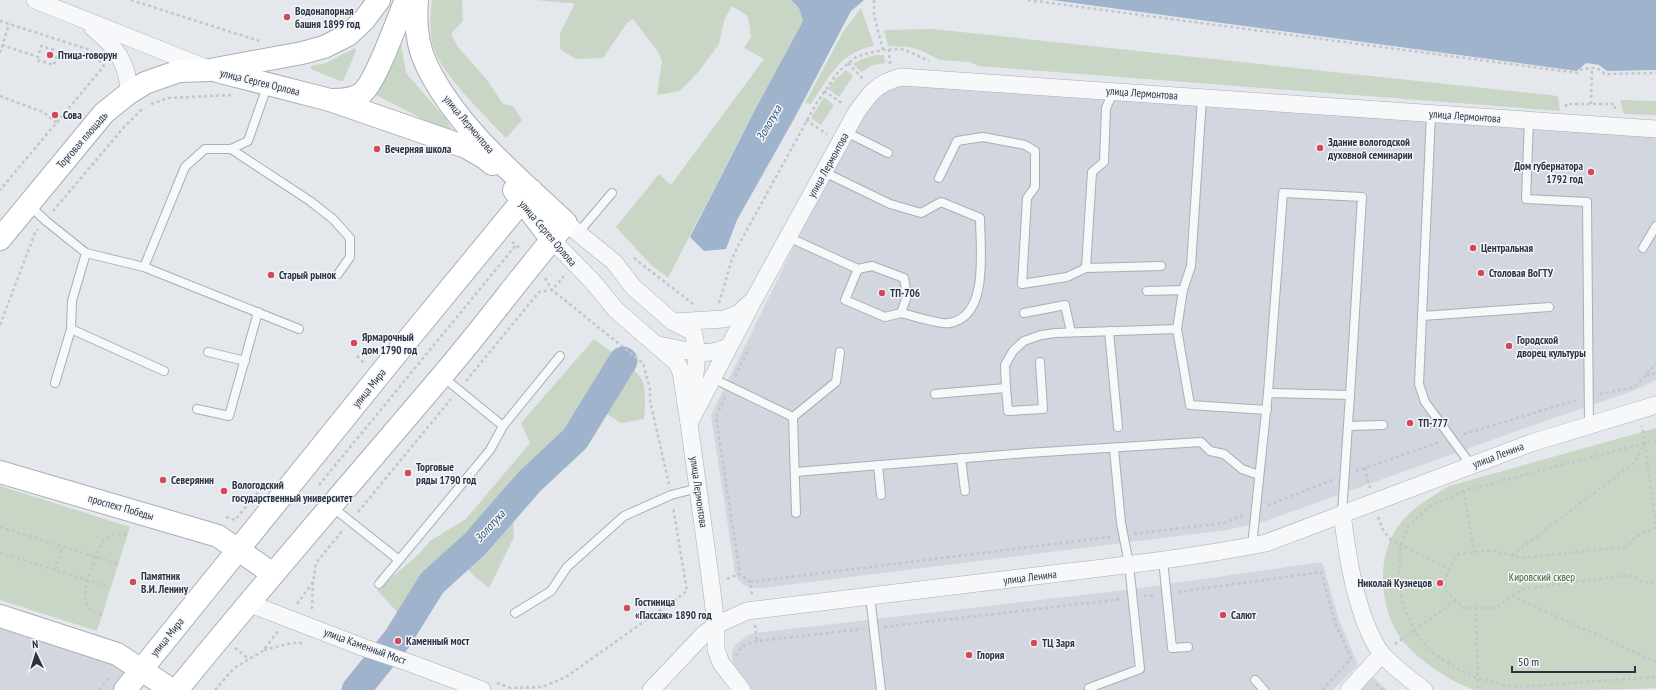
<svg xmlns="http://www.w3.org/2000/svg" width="1656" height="690" font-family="'PT Sans Narrow',sans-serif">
<rect width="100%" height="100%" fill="#e4e7ec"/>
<g fill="#d2d6de">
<polygon points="890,83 1656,134 1656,380 1633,391 1528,427 1263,522 1226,530 761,588 751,588 743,585 738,579 735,572 711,415 859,114"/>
<polygon points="1322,562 1339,620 1358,665 1333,690 752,690 734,666 732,659 732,652 735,645 748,635 756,633 1133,589"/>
<polygon points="0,626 122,667 125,673 118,690 0,690"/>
<polygon points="1372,676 1387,690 1358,690"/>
</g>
<g fill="#c9d6c5">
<path d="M 432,0 L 462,0 L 463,21 L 451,34 L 458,47 L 487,80 L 503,104 L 513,106 L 522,120 L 506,138 C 486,117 437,70 432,43 C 430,30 430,13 432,0 Z"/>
<polygon points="537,0 791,0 799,8 803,21 757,106 668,278 650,264 616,227 659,174 671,185 764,59 744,48 751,37 748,16 732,6 724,20 719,44 700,70 680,91 657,95 662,61 658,52 633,19 627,23 603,58 576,59 560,49 560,33 574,5 573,3 567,3"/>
<path d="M 861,8 L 874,46 C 840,52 829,77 811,104 L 805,103 L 843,32 Z"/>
<polygon points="401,22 401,44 406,73 446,119 453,132 452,134 374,94"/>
<polygon points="933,29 1558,96 1560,111 978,66 970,62 940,60 920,50 909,47 888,46 884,30"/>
<polygon points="355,48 356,51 343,81 340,81 311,69 311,66 326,63"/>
<polygon points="875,55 884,55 885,63 873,65 861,72 853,64 860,60"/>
<polygon points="846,70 853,76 839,97 828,89 835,80"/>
<polygon points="824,97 834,105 821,125 811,118"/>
<polygon points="1620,100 1656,101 1656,115 1624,114"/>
<path d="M 594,339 C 606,348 638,369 643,382 C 646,391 645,409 644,419 L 621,423 L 607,414 L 588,432 L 513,518 L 514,537 L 489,588 L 476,578 L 462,563 L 431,581 L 408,624 L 377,590 L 419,554 L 430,541 L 466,519 L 530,443 L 521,423 Z"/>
<path d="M 1656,428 L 1656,688 C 1611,690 1566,690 1520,690 C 1509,690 1485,690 1475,690 C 1452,683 1415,658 1401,639 C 1378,606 1375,551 1403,520 C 1415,506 1433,496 1449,486 Z"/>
<polygon points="0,486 130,527 97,631 0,600"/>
</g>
<g fill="#9fb4cc">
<polygon points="791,0 864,0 851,11 794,119 737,220 726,249 704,251 690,237 757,106 803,21 799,8"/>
<polygon points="1052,0 1656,0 1656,70 1607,71 1599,65 1586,63 1577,71"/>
</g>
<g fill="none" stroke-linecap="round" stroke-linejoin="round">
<polyline stroke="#9fb4cc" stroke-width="29" points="356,690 398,638 432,583 475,544 530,481 575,439 623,361"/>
<defs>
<g id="lane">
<polyline points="1111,91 1111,97 1106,108 1104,162 1092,172 1086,268 1161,266"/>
<polyline points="1202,98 1191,266 1183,290 1177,329 1190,405 1267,410"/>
<polyline points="1431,114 1419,384 1425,402 1471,465"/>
<polyline points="1529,120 1526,199 1587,202 1589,425"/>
<polyline points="846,132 888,153"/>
<polyline points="231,149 310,201 333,219 350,238 350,257 338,274"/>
<polyline points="939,178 957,141 983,137 1025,145 1035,151 1035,187 1027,198 1022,284 1067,277 1086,268"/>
<polyline points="29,205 46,221 86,253 144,267 299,329"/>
<polyline points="578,233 612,193"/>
<path d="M 788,237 L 858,269 L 872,266 L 904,278 L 907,296 L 901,313 C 911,315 940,325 949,323 C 990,317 980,248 980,218 L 941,202 L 921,213 L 890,204 L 824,172"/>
<polyline points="1643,248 1656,226"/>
<polyline points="144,267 185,167 205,149 231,149 248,141 268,84"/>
<polyline points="858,269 845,300 885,317 901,313"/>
<polyline points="1147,291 1183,290"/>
<polyline points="1024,313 1065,305 1071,332"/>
<polyline points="1422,316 1549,307"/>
<polyline points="71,329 164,371"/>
<polyline points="1109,331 1118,427"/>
<polyline points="208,352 245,361"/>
<polyline points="443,377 503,426"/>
<polyline points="712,378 793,417"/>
<polyline points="55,383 71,329 72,301 86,253"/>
<polyline points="1006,388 1005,365 1013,351 1024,341 1041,335 1056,333 1177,329"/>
<polyline points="1268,393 1283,193 1362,197 1350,395"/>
<polyline points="935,394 1006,388 1008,411 1043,409 1040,362"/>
<polyline points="197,409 229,416 258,312"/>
<polyline points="793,417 796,513"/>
<polyline points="793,417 836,382 840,352"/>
<polyline points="1348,426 1383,425"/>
<polyline points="961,458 965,491"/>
<polyline points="878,465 881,495"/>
<polyline points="795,472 1027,453 1201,442 1210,451 1224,454 1242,469 1259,475"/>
<polyline points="331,506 399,560 490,450 503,426 560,356"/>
<polyline points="1252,546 1268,393 1350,395 1342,514"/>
<polyline points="1163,560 1172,648 1188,647"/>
<polyline points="379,584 399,560"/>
<polyline points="870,596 881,690"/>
<polyline points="515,613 551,591 567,567 624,516 671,495 698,488"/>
<polyline points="1255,680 1264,690"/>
<polyline points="1089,688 1140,669 1129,564 1121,523 1114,449"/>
</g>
<g id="street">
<polyline points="35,0 206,68"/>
<path d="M 93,28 C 115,46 129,64 129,93"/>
<path d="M 566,223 L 614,262 L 633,287 L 673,322 L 693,332 C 700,355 694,379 691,403"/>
<polyline points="552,240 593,282 616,310 677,363 681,372 689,423 711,584 716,625 716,650 721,663 742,690"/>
<polyline points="673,322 724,319 738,314 750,303"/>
<path d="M 657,345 C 681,349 707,359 729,346"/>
<path d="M 689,423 L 753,301 L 856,113 C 870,93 877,83 901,77 L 1656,129"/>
<path d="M 1342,514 C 1347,551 1352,587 1365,622 C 1370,633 1374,645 1382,654 C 1394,668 1410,679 1424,690"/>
<polyline points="248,603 365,648 410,663 482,690"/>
<path d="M 651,690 L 703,635 L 716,625 L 747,611 C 854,599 961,586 1068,572 C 1134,564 1201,556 1266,543 L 1531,443 L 1656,405"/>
<polyline points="1349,690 1382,654"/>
</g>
<g id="secondary">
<polyline points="217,71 330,100 466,147 485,158 492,164"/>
<path d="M 331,100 C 341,100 352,100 361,94 C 376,83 397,20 406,0"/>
<polyline points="514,190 552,240"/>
<polyline points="0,239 104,113 129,93 145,83 179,71 210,70 302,53 324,47 348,35 364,20 379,0"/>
<polyline points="0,472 218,536 273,574"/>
<polyline points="0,616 117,654 172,690"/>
<polyline points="125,690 388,364 531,190"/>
<path d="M 177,690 C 263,584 353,481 441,377 C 484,327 523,273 566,223 C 517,177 457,128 427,66 C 417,46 415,22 417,0"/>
</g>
</defs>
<use href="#lane" stroke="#a9aeb7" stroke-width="10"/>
<use href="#street" stroke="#a9aeb7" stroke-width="18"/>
<use href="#secondary" stroke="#a9aeb7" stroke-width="24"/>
<g stroke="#c2c5cb" stroke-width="2.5" stroke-dasharray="3 3" stroke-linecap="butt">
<polyline points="131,0 259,41"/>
<polyline points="874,0 874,15 883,50"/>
<polyline points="1028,0 1578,73 1582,69 1592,68 1597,68 1605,74 1656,73"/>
<polyline points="0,21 90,50 104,66 0,190"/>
<polyline points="2,45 38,57 41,46 58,51 54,65 37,60 38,57"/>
<polyline points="889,49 890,64"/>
<polyline points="0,53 9,24"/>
<polyline points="848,63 864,80"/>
<polyline points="824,91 842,103"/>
<polyline points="0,96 43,112 57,123"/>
<polyline points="151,104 168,98 231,95"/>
<polyline points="1591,104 1592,68"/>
<polyline points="1566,107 1566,104 1615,104 1615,110"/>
<polyline points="806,120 827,134"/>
<polyline points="53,211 125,126 142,109"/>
<polyline points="512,242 521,249"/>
<polyline points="634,258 693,304"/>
<polyline points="545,278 552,290 643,363 650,389 650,401 669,484"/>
<polyline points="719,303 732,259 738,246 816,104 838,72 856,57 869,53 883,50 901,49 910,52 929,61"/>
<polyline points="0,325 35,233 38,229"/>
<polyline points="357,356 364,363"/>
<polyline points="1646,375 1656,373"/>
<polyline points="735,376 749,348"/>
<polyline points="466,381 539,292 552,290 564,276"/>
<polyline points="1600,394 1635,387 1656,364"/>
<polyline points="725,397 716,417 740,574"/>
<polyline points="1464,434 1577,400"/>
<polyline points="1656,440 1464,491 1431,506 1408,526 1401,545 1399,574 1402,602 1414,631 1432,652 1456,668 1477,678 1515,687 1656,677"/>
<polyline points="1645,444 1656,527"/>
<polyline points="1365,468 1370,488"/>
<polyline points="1356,471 1440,442"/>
<polyline points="319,485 516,245"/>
<polyline points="1464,491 1474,552"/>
<polyline points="1268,505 1332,480"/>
<polyline points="358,512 451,399"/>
<polyline points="226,517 235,520 264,485"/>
<polyline points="1378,517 1383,530 1391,540 1449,569"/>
<polyline points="0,527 118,564"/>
<polyline points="1656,527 1637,536 1625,547 1520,558 1492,550 1459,554 1444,579 1445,590 1463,608 1495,608 1522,589 1629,575 1642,582 1656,583"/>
<polyline points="1134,534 1224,523 1243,515"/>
<polyline points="0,553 110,587"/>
<polyline points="1512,555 1635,462 1645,443 1642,426"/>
<polyline points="55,570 62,547"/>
<polyline points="727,579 740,574 750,582 752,595"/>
<polyline points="313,582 312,608 315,611"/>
<polyline points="750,582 1111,537"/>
<polyline points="1178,592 1321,572 1335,622 1351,659 1322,690"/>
<polyline points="1144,596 1155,595"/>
<polyline points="1512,596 1656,662"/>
<polyline points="297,604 313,582 316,563 343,530"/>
<polyline points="1476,607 1478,690"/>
<path d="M 102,615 C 93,614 85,606 85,596 C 84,587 98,547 104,540 C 110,534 120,533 128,535"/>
<polyline points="755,625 757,641"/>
<polyline points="884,627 1122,599"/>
<polyline points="1395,644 1456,600"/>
<polyline points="235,648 249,659"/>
<polyline points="264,650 292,643 304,643"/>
<path d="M 736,656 C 740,646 747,644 757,641 L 863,629"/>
<polyline points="497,683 511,688 542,687 566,677 687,591 673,507"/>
<polyline points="1376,684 1383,690"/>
<polyline points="99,690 110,676"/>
<polyline points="215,690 234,668 263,651 278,631"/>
</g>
<use href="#lane" stroke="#f7f8fa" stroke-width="8"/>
<use href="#street" stroke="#f7f8fa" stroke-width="17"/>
<use href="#secondary" stroke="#fff" stroke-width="22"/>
</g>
<g fill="#d1495b" stroke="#f4f6f9" stroke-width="1.5">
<circle cx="287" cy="17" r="4"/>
<circle cx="50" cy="55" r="4"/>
<circle cx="55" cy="115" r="4"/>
<circle cx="1320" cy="148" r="4"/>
<circle cx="377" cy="149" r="4"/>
<circle cx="1591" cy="172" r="4"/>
<circle cx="1473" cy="248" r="4"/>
<circle cx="1481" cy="273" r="4"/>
<circle cx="271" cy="275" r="4"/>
<circle cx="882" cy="293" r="4"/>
<circle cx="354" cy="343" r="4"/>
<circle cx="1509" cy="346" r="4"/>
<circle cx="1410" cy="423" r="4"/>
<circle cx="408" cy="473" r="4"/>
<circle cx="163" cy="480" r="4"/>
<circle cx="224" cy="491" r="4"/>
<circle cx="133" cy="582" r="4"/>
<circle cx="1440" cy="583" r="4"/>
<circle cx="627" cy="608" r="4"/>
<circle cx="1223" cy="615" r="4"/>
<circle cx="398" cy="641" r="4"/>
<circle cx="1034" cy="643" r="4"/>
<circle cx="969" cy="655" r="4"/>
</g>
<g text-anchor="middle" stroke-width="3" stroke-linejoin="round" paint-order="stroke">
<g font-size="11" font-weight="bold" fill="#2b3445" stroke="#f4f6f9" text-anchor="start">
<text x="295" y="15">Водонапорная<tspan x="295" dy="13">башня 1899 год</tspan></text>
<text x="58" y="59">Птица-говорун</text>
<text x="63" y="119">Сова</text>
<text x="1328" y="146">Здание вологодской<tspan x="1328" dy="13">духовной семинарии</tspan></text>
<text x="385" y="153">Вечерняя школа</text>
<text x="1583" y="170" text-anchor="end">Дом губернатора<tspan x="1583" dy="13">1792 год</tspan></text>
<text x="1481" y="252">Центральная</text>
<text x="1489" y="277">Столовая ВоГТУ</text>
<text x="279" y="279">Старый рынок</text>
<text x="890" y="297">ТП-706</text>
<text x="362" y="341">Ярмарочный<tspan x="362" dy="13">дом 1790 год</tspan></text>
<text x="1517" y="344">Городской<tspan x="1517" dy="13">дворец культуры</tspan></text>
<text x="1418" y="427">ТП-777</text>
<text x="416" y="471">Торговые<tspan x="416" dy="13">ряды 1790 год</tspan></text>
<text x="171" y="484">Северянин</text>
<text x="232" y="489">Вологодский<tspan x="232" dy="13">государственный университет</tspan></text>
<text x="141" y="580">Памятник<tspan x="141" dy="13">В.И. Ленину</tspan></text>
<text x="1432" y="587" text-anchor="end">Николай Кузнецов</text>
<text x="635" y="606">Гостиница<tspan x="635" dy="13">«Пассаж» 1890 год</tspan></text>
<text x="1231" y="619">Салют</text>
<text x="406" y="645">Каменный мост</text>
<text x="1042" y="647">ТЦ Заря</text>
<text x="977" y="659">Глория</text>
</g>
<g font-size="11" fill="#2b3445" stroke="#f4f6f9">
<text transform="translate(260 82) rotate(14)" y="4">улица Сергея Орлова</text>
<text transform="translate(1142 93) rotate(4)" y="4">улица Лермонтова</text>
<text transform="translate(1465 116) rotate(4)" y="4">улица Лермонтова</text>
<text transform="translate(469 124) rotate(50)" y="4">улица Лермонтова</text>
<text transform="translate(82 140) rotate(-49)" y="4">Торговая площадь</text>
<text transform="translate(828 165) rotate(-61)" y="4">улица Лермонтова</text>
<text transform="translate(548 233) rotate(50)" y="4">улица Сергея Орлова</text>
<text transform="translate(369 388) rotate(-51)" y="4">улица Мира</text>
<text transform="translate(1498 455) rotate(-21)" y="4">улица Ленина</text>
<text transform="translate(699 492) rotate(82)" y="4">улица Лермонтова</text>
<text transform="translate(121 507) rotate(16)" y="4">проспект Победы</text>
<text transform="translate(1030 577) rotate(-7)" y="4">улица Ленина</text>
<text transform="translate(167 637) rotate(-51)" y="4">улица Мира</text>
<text transform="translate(365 646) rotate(20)" y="4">улица Каменный Мост</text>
</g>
<g font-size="11" fill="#3f6138" stroke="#f4f6f9">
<text x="1542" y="581">Кировский сквер</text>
</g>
<g font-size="12" font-style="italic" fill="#34527a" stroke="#f4f6f9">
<text transform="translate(769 123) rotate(-60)" y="4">Золотуха</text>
<text transform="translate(490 526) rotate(-48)" y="4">Золотуха</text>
</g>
</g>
<g transform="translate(36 654) rotate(356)" stroke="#f4f6f9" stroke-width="3" paint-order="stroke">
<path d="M0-3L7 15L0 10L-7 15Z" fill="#2b3445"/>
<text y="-6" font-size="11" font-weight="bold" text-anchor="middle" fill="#2b3445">N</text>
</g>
<path d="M1512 666v6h123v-6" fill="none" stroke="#2b3445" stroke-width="2"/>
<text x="1518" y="666" font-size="12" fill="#2b3445" stroke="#f4f6f9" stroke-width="3" paint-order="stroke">50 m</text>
</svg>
